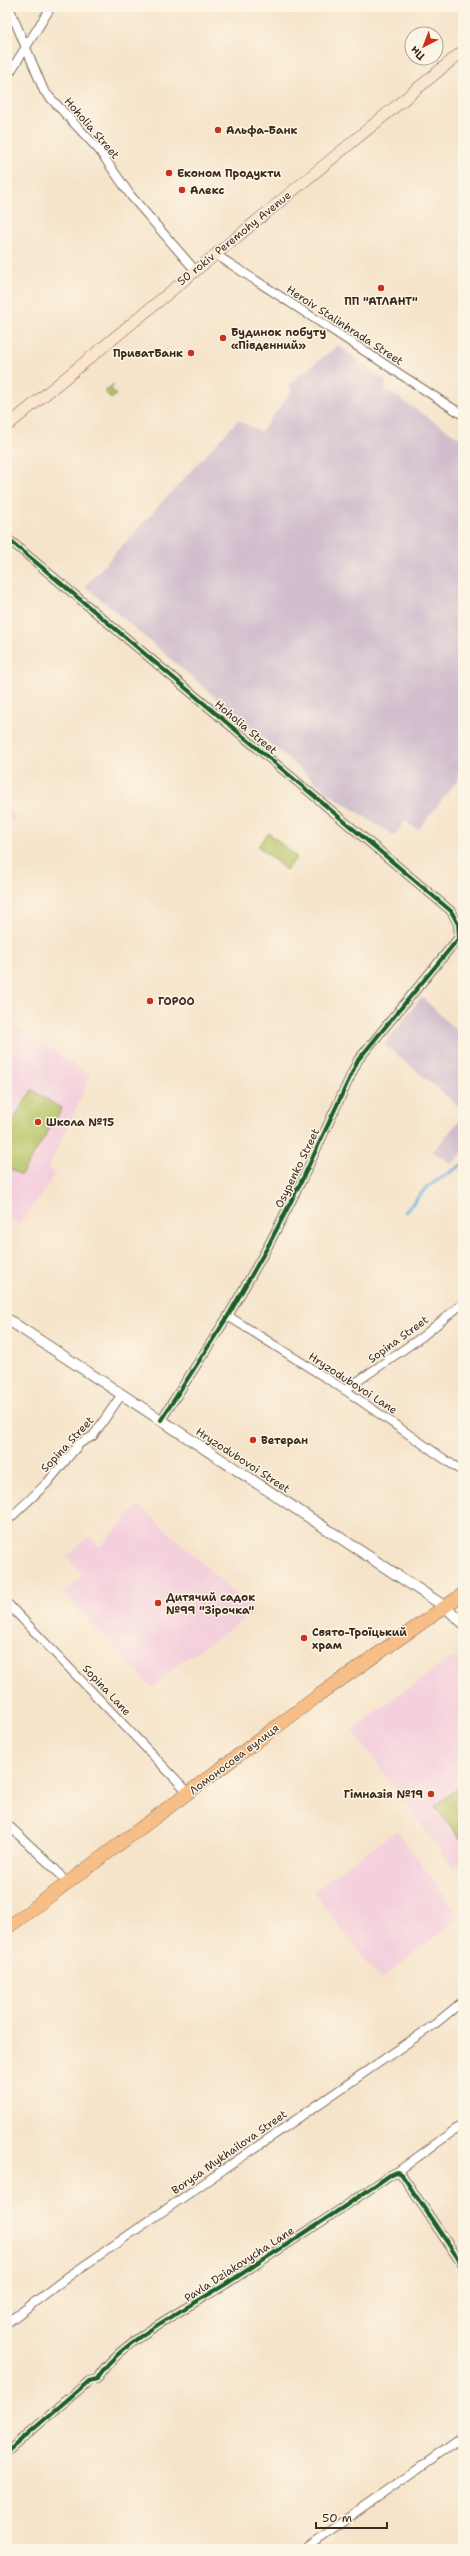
<svg xmlns="http://www.w3.org/2000/svg" width="470" height="2556" font-family="'Shantell Sans',sans-serif">
<rect width="100%" height="100%" fill="#fcf5e5"/>
<filter id="ink" filterUnits="userSpaceOnUse"><feTurbulence type="fractalNoise" baseFrequency=".025" numOctaves="2"/><feDisplacementMap in="SourceGraphic" scale="8" xChannelSelector="R" yChannelSelector="G"/><feConvolveMatrix kernelMatrix="1 2 1 2 8 2 1 2 1" color-interpolation-filters="sRGB"/></filter>
<filter id="wash" filterUnits="userSpaceOnUse"><feTurbulence type="fractalNoise" baseFrequency=".012" numOctaves="4" result="noise"/><feDisplacementMap in="SourceGraphic" scale="16" xChannelSelector="R" yChannelSelector="G"/><feGaussianBlur stdDeviation="0.9" result="paint"/><feColorMatrix in="noise" values="0 0 0 0 0 0 0 0 0 0 0 0 0 0 0 0 0 1.4 0 .05"/><feComposite in="paint" operator="in"/></filter>
<g filter="url(#wash)">
<rect width="100%" height="100%" fill="#f6e4ca"/>
<g fill="#f4cfdd">
<polygon points="7,805 15,818 7,825"/>
<polygon points="7,1020 91,1076 48,1168 55,1174 19,1225 7,1217"/>
<polygon points="139,1505 255,1612 174,1667 153,1688 63,1593 82,1575 67,1557 89,1536 100,1547"/>
<polygon points="452,1657 463,1661 463,1860 452,1867 352,1729"/>
<polygon points="397,1830 460,1917 380,1980 313,1891"/>
</g>
<g fill="#d0bdcd">
<polygon points="338,345 385,381 386,390 463,440 463,756 458,780 418,830 405,821 394,836 328,793 85,586 238,420 261,432 292,391 288,385"/>
<polygon points="422,997 463,1037 463,1110 384,1044"/>
<polygon points="463,1116 463,1152 452,1164 433,1152"/>
</g>
<g fill="#b4c264" stroke="#787641">
<polygon points="114,384 111,389 116,395 111,399 105,391"/>
<polygon points="269,833 297,857 286,870 258,846"/>
<polygon points="32,1090 62,1109 21,1175 7,1167 7,1130"/>
<polygon points="463,1784 463,1838 461,1840 435,1806"/>
</g>
<g fill="none" stroke-linecap="round" stroke-linejoin="round">
<polyline stroke="#6eaee2" stroke-width="3" points="405,1212 427,1187 463,1164"/>
</g>
</g>
<g filter="url(#ink)">
<g fill="none" stroke-linecap="round" stroke-linejoin="round">
<defs>
<g id="minor">
<polyline points="9,7 44,91 99,150 131,196 195,270"/>
<polyline points="7,77 51,7"/>
<polyline points="215,254 463,415"/>
<polyline points="7,538 451,911 458,924 459,938"/>
<polyline points="228,1316 345,1390 463,1472"/>
<polyline points="345,1390 423,1336 463,1303"/>
<polyline points="161,1420 228,1316 267,1248 302,1180 358,1060 461,935"/>
<polyline points="7,1521 47,1483 80,1443 93,1436 122,1394"/>
<polyline points="7,1603 189,1793"/>
<polyline points="7,1824 56,1870 67,1884"/>
<polyline points="397,2172 463,2124"/>
<polyline points="7,2323 69,2276 435,2024 463,2001"/>
<path d="M 7,2452 L 89,2381 L 97,2379 C 118,2342 189,2307 226,2284 C 281,2248 337,2213 390,2175 L 397,2172 L 402,2175 L 463,2266"/>
<polyline points="305,2549 463,2437"/>
</g>
<polyline id="tertiary" points="7,1319 444,1606 463,1623"/>
<polyline id="secondary" points="7,426 463,51"/>
<polyline id="trunk" points="7,1928 315,1698 463,1594"/>
</defs>
<use href="#minor" stroke="#7c6b5a" stroke-width="10"/>
<use href="#tertiary" stroke="#7c6b5a" stroke-width="12"/>
<use href="#secondary" stroke="#7c6b5a" stroke-width="12"/>
<use href="#trunk" stroke="#7c6b5a" stroke-width="14"/>
<use href="#minor" stroke="#fff" stroke-width="8"/>
<use href="#tertiary" stroke="#fff" stroke-width="10"/>
<use href="#secondary" stroke="#fce5cf" stroke-width="11"/>
<use href="#trunk" stroke="#f7be87" stroke-width="13"/>
<defs>
<g id="cycleway">
<polyline points="7,538 451,911 458,924 459,938"/>
<polyline points="161,1420 228,1316 267,1248 302,1180 358,1060 463,933"/>
<path d="M 7,2452 L 89,2381 L 97,2379 C 118,2342 189,2307 226,2284 C 281,2248 337,2213 390,2175 L 397,2172 L 402,2175 L 463,2266"/>
</g>
</defs>
<use href="#cycleway" stroke="#fcf5e5" stroke-width="6"/>
<use href="#cycleway" stroke="#1b5e20" stroke-width="4"/>
</g>
</g>
<g fill="#c8321e" stroke="#fcf5e5" stroke-width="1.5">
<circle cx="218" cy="130" r="4"/>
<circle cx="169" cy="173" r="4"/>
<circle cx="182" cy="190" r="4"/>
<circle cx="381" cy="288" r="4"/>
<circle cx="223" cy="338" r="4"/>
<circle cx="191" cy="353" r="4"/>
<circle cx="150" cy="1001" r="4"/>
<circle cx="38" cy="1122" r="4"/>
<circle cx="253" cy="1440" r="4"/>
<circle cx="158" cy="1603" r="4"/>
<circle cx="304" cy="1638" r="4"/>
<circle cx="431" cy="1794" r="4"/>
</g>
<g text-anchor="middle" stroke-width="3" stroke-linejoin="round" paint-order="stroke">
<g font-size="11" fill="#3b2a1e" stroke="#fcf5e5">
<text transform="translate(92 128) rotate(49)" y="4">Hoholia Street</text>
<text transform="translate(234 238) rotate(-39)" y="4">50 rokiv Peremohy Avenue</text>
<text transform="translate(345 325) rotate(33)" y="4">Heroiv Stalinhrada Street</text>
<text transform="translate(246 727) rotate(40)" y="4">Hoholia Street</text>
<text transform="translate(297 1168) rotate(-64)" y="4">Osypenko Street</text>
<text transform="translate(398 1339) rotate(-36)" y="4">Sopina Street</text>
<text transform="translate(353 1383) rotate(33)" y="4">Hryzodubovoi Lane</text>
<text transform="translate(67 1444) rotate(-47)" y="4">Sopina Street</text>
<text transform="translate(243 1460) rotate(33)" y="4">Hryzodubovoi Street</text>
<text transform="translate(107 1690) rotate(47)" y="4">Sopina Lane</text>
<text transform="translate(234 1759) rotate(-37)" y="4">Ломоносова вулиця</text>
<text transform="translate(229 2152) rotate(-35)" y="4">Borysa Mykhailova Street</text>
<text transform="translate(239 2264) rotate(-33)" y="4">Pavla Dziakovycha Lane</text>
</g>
<g font-size="11" font-weight="bold" fill="#3b2a1e" stroke="#fcf5e5" text-anchor="start">
<text x="226" y="134">Альфа-Банк</text>
<text x="177" y="177">Економ Продукти</text>
<text x="190" y="194">Алекс</text>
<text x="381" y="305" text-anchor="middle">ПП "АТЛАНТ"</text>
<text x="231" y="336">Будинок побуту<tspan x="231" dy="13">«Південний»</tspan></text>
<text x="183" y="357" text-anchor="end">ПриватБанк</text>
<text x="158" y="1005">ГОРОО</text>
<text x="46" y="1126">Школа №15</text>
<text x="261" y="1444">Ветеран</text>
<text x="166" y="1601">Дитячий садок<tspan x="166" dy="13">№99 "Зірочка"</tspan></text>
<text x="312" y="1636">Свято-Троїцький<tspan x="312" dy="13">храм</tspan></text>
<text x="423" y="1798" text-anchor="end">Гімназія №19</text>
</g>
</g>
<rect width="470" height="2556" fill="none" stroke="#fcf5e5" stroke-width="24"/>
<g transform="translate(424 46) rotate(222)"><circle r="19" fill="#fcf5e5" stroke="#afa495"/>
<path d="M0-3L7 15L0 10L-7 15Z" fill="#c8321e"/>
<text y="-6" font-size="11" font-weight="bold" text-anchor="middle" fill="#3b2a1e">Пн</text>
</g>
<path d="M316 2522v6h71v-6" fill="none" stroke="#3b2a1e" stroke-width="2"/>
<text x="322" y="2522" font-size="12" fill="#3b2a1e" stroke="#fcf5e5" stroke-width="3" paint-order="stroke">50 m</text>
</svg>
